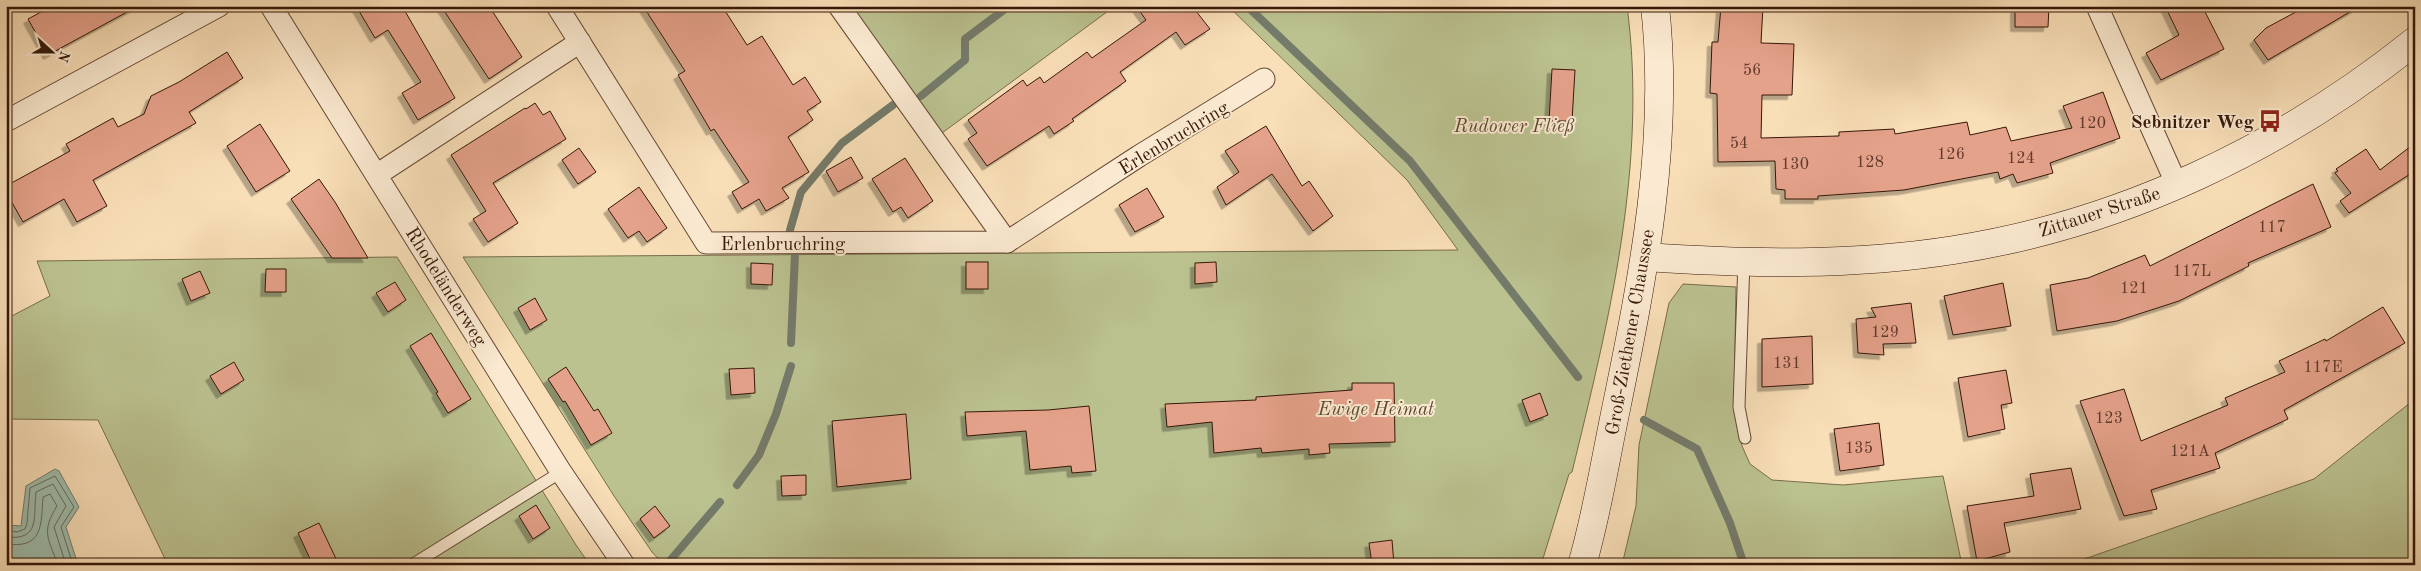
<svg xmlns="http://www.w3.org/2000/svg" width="2421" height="571" font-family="'Old Standard TT',serif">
<defs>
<filter id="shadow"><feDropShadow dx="-4.5" dy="4.5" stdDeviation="0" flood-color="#0004"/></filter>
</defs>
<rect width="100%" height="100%" fill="#f9dfb8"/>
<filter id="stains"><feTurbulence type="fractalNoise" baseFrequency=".004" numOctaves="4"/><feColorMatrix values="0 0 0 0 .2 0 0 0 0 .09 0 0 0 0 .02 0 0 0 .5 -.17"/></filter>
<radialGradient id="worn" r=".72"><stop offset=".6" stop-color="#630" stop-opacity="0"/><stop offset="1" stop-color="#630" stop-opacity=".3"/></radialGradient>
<g fill="#bbc290" stroke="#786c4c">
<polygon points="852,6 1115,6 942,133"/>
<path d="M 1228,6 L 1627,6 C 1648,164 1609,320 1572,472 L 1569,474 L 1541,565 L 664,565 L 652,552 L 614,496 L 463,257 L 1458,250 L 1407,180 Z"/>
<polygon points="397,257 576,545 590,565 168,565 98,420 6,419 6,319 50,296 37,261"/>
<polygon points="1683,284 1736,287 1734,408 1742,446 1750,464 1772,480 1843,485 1943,476 1962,565 1622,565 1636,506 1639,445 1669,303"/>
<polygon points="2415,399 2415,565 2067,565 2314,479"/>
</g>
<polygon fill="#9ebdac" stroke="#747b6b" points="55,469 59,471 79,507 66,527 78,565 6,565 6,525 21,526 26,486"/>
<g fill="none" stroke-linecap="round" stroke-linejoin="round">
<g stroke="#6a6a5a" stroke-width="1">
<polyline points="6,530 17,532 25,529 27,523 30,488 55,476 74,507 61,527 73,565"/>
<path d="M 6,537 C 41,541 33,517 36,492 L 53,484 L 66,506 L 54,527 L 66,565"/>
<path d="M 6,544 C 43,549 41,526 43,497 L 50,494 L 57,506 C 41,532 48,538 58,565"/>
</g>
<g stroke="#747b6b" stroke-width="8">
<polyline points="1247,6 1410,161 1578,377"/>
<polyline points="921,96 965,60 965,39 1009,6"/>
<polyline points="790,230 801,192 842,143 893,105"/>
<polyline points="791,343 795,254"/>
<polyline points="1644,420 1697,449 1730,523 1744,565"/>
<polyline points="737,485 759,455 776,414 791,366"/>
<polyline points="668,563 720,502"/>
</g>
</g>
<g fill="#e5a28b" stroke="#351709" filter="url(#shadow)">
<polygon points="52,6 138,6 48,55 28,19"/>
<polygon points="356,6 402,6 455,98 418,120 402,93 421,82 388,30 375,38"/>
<polygon points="441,6 489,6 522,57 489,79"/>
<polygon points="643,6 722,6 747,45 762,36 793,85 805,77 821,102 807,111 813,120 788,137 809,172 782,188 789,198 766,211 759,199 742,209 732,192 749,182 714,129 711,131 678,75 685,71"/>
<polygon points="1136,6 1192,6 1210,29 1185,45 1176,32 1120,72 1126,81 1072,119 1074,121 1054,134 1049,126 987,166 968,139 977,133 968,120 1023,80 1027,86 1040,77 1044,83 1087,52 1092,58 1146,20"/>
<polygon points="1721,6 1763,6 1761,43 1794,44 1792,95 1762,95 1761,138 1839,136 1839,132 1894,129 1895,134 1967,122 1970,135 2006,127 2011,141 2072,128 2063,106 2103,92 2120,138 2050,163 2053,173 2017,183 2013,174 2000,179 1998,172 1904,190 1818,196 1818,199 1785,199 1785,190 1776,189 1775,161 1718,162 1717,94 1710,93 1712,42 1718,42"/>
<polygon points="2015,6 2049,6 2048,27 2015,27"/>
<polygon points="2165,6 2202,6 2224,49 2161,80 2146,53 2179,35"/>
<polygon points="2307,6 2360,6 2268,60 2254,40 2266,28"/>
<polygon points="227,52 243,78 189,112 196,123 93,180 107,206 77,222 64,199 23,222 6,192 6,186 70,151 66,144 113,118 118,127 144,114 151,96 179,82"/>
<polygon points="1552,69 1575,70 1572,121 1549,121"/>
<polygon points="535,103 543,115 550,111 566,139 493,183 518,223 488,242 473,219 486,211 451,155 525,108 526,109"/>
<polygon points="260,124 290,171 256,192 227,146"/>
<polygon points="1266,126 1302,186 1309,181 1333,216 1313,231 1272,174 1226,205 1217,187 1239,172 1225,151"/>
<polygon points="2415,143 2415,171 2349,213 2340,201 2351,193 2335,173 2338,171 2336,169 2366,149 2380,170"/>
<polygon points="579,148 596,172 578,184 562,160"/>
<polygon points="851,157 863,178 838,192 826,171"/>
<polygon points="905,158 933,201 908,218 901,207 893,212 872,179"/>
<polygon points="319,179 335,202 368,258 332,258 291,199"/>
<polygon points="2313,184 2331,227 2248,263 2249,266 2179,301 2117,321 2057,331 2050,285 2088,278 2145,255 2150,266"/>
<polygon points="639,187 667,228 647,242 639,231 628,238 608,209"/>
<polygon points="1147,188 1164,217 1135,232 1119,205"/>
<rect x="966" y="262" width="22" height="27"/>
<polygon points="1216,262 1217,282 1195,284 1195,263"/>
<polygon points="751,263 773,264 772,285 751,284"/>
<polygon points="266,269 286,269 286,292 265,292"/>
<polygon points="200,271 210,293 191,301 182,279"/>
<polygon points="395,282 406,300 388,312 376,293"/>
<polygon points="2003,283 2011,326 1953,335 1944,296"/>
<polygon points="535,298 547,320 530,330 518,308"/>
<polygon points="1911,303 1916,343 1883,344 1884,355 1858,353 1856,319 1876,317 1871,308"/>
<polygon points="2383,307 2405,343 2284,410 2288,419 2215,453 2220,468 2151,490 2157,509 2124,516 2080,401 2124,389 2141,441 2228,405 2225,398 2285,372 2279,361 2325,339 2326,341"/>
<polygon points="431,333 471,399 448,413 436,393 438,392 410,346"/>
<polygon points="1812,336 1813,384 1762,387 1762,339"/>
<polygon points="234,362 244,380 221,394 210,376"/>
<polygon points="566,367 594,411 598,409 612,433 591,445 565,401 563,402 548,379"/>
<polygon points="754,368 755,393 731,395 729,369"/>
<polygon points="2006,370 2012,403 2001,405 2005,429 1968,437 1958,378"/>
<polygon points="1352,383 1394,383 1395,442 1329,444 1330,453 1309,455 1309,449 1262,453 1261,448 1214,453 1212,422 1167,427 1165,404 1256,400 1256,397 1352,390"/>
<polygon points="1540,393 1548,415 1530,422 1522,400"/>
<polygon points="1089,406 1096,471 1072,473 1071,466 1030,470 1026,431 967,436 965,412 1048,410"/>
<polygon points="906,414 911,479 837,487 832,421"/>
<polygon points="1879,423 1884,465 1840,471 1834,429"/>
<polygon points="2071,468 2081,509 2004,523 2010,552 1977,561 1967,506 2034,496 2030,474"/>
<polygon points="806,475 806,495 782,496 781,476"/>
<polygon points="536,505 550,528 533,539 519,516"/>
<polygon points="655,506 670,526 654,538 640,519"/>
<polygon points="319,523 339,565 313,565 298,533"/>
<polygon points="1392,540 1394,565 1372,565 1369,543"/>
</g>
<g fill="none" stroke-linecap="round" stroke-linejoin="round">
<defs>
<g id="lane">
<polyline points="1744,260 1739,407 1745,438"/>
<polyline points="412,565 561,472"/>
</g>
<g id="street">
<polyline points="271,6 561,472 624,565"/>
<polyline points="557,6 706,243 1007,242 1139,156 1264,79"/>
<polyline points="839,6 1007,242"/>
<polyline points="2097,6 2177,185"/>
<polyline points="6,121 219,6"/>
<polyline points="378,174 580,42"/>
</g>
<g id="secondary">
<path d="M 1646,257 C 1748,264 1853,266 1954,250 C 2122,224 2283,147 2415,41"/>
<path d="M 1582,565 C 1597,514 1605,461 1616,409 C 1643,277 1670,141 1655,6"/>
</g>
</defs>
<use href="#lane" stroke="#664935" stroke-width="13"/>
<use href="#street" stroke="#664935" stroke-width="23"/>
<use href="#secondary" stroke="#351709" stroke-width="29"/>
<use href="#lane" stroke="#fbead1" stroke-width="11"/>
<use href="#street" stroke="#fbead1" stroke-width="21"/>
<use href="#secondary" stroke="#fbead1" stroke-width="28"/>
</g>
<defs>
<symbol id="bus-bare" viewBox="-9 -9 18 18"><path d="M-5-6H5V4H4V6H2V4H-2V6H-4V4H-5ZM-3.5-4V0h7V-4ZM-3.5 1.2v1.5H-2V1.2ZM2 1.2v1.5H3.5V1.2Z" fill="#8f2418" stroke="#fbead1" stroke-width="2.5" paint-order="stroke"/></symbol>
</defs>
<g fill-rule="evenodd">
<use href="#bus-bare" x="2254" y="105" width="32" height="32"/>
</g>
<g text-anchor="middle" stroke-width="4" stroke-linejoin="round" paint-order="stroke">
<g font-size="16" fill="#613a2a">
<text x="1752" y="75">56</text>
<text x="2092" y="128">120</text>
<text x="1739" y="148">54</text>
<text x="1951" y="159">126</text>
<text x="2021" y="163">124</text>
<text x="1870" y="167">128</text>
<text x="1795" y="169">130</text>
<text x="2272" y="232">117</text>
<text x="2192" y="276">117L</text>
<text x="2134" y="293">121</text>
<text x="1885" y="337">129</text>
<text x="1787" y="368">131</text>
<text x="2323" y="372">117E</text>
<text x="2109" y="423">123</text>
<text x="1859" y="453">135</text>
<text x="2190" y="456">121A</text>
</g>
<g font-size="19" font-weight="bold" fill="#351709" stroke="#fbead1" text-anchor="end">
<text x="2254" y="128">Sebnitzer Weg</text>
</g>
<g font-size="19" font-style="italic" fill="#5d4a32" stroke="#fbead1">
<text x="1514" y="132">Rudower Fließ</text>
<text x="1376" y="415">Ewige Heimat</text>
</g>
<g font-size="19" fill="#351709" stroke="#fbead1">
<text transform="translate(1173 137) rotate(-31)" y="7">Erlenbruchring</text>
<text transform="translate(2099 211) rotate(-18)" y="7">Zittauer Straße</text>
<text x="783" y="250">Erlenbruchring</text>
<text transform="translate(447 286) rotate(58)" y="7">Rhodeländerweg</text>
<text transform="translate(1629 332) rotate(-80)" y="7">Groß-Ziethener Chaussee</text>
</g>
</g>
<rect width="2421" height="571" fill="none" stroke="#f9dfb8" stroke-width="25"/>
<rect x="8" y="8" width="2406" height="556" fill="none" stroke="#351709" stroke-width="2.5"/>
<rect x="12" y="12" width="2396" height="546" fill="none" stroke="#351709"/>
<g transform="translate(52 52) rotate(111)" stroke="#fbead1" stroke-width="4" paint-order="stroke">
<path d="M0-4L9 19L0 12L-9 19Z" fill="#351709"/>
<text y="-8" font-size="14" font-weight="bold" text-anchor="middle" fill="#351709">N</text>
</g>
<rect width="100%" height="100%" filter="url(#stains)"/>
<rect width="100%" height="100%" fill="url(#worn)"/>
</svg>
